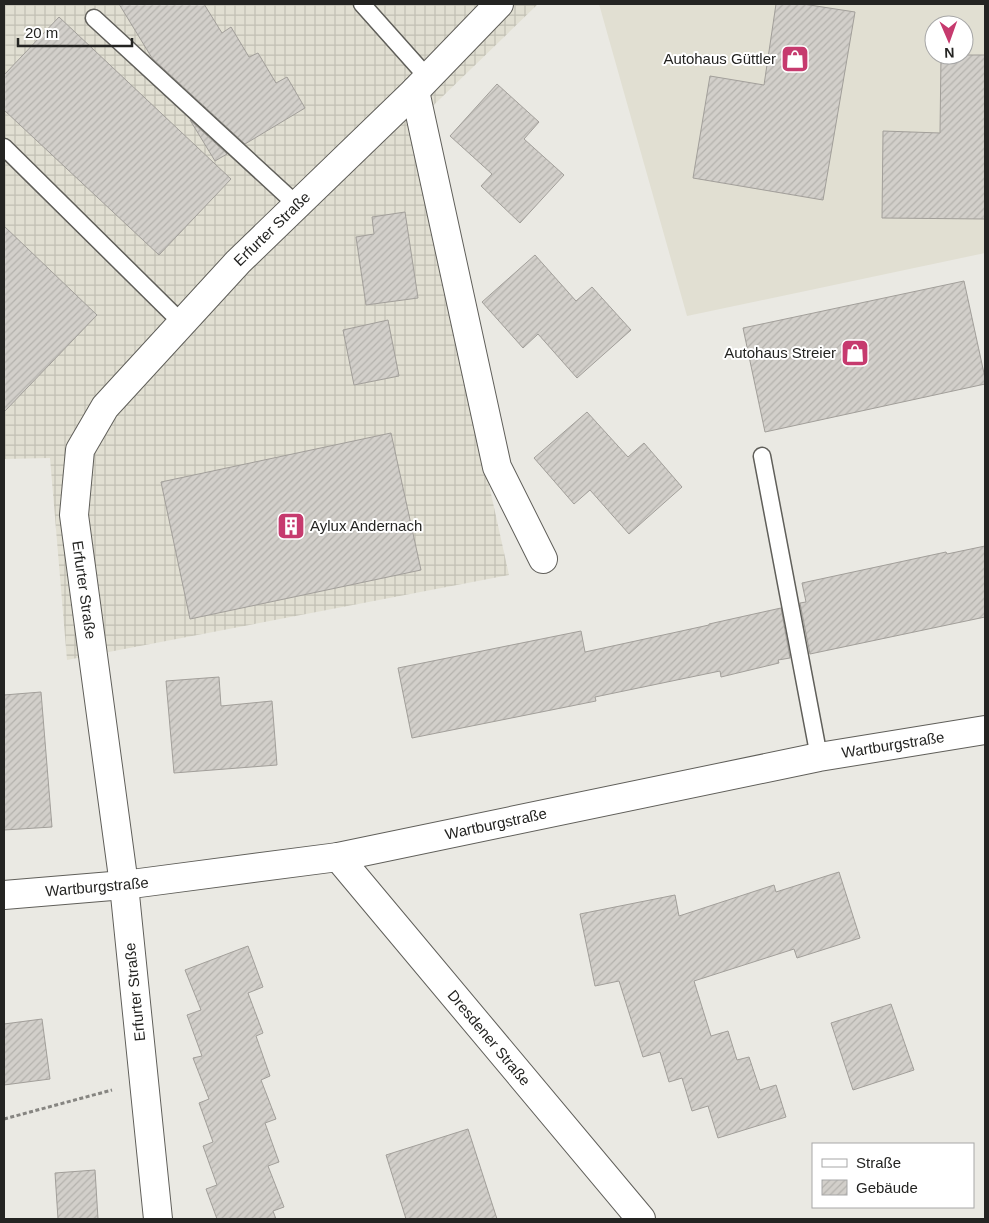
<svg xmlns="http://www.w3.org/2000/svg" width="989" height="1223" font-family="Helvetica,sans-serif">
<defs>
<pattern id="industrial-grid" width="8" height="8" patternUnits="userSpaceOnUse" patternTransform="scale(1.25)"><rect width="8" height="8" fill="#e1dfd2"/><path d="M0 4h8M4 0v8" fill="none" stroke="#c1bfb4"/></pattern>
<pattern id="building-hatch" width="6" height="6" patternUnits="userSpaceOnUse" patternTransform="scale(1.25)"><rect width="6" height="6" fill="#d2cfca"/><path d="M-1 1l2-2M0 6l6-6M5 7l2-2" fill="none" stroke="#b4b2ad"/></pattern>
</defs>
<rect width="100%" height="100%" fill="#eae9e3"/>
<path fill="#e1dfd2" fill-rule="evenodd" d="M 599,4 L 985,4 L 985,253 L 687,316 ZM 934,25 L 964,25 L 964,55 L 934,55 Z"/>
<polygon fill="url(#industrial-grid)" points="4,4 538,4 410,128 509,575 67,660 50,458 4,459"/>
<g fill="url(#building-hatch)" stroke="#a29f9a">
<polygon points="119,4 204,4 222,33 231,27 249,57 258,53 276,83 287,77 305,108 245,144 152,58"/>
<polygon points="776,4 803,4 855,12 823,200 693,178 710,76 764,85"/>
<polygon points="59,17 231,179 159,255 4,110 4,75"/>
<polygon points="941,55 985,55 985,219 882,218 883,131 940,133"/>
<polygon points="497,84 539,122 524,139 564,175 520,223 481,186 492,174 450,136"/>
<polygon points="190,120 227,154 215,161"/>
<polygon points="405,212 418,298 366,305 356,237 374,234 372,217"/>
<polygon points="4,226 97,315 4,412"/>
<polygon points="535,255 576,301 592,287 631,330 577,378 538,334 523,348 482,302"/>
<polygon points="964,281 985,378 985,384 765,432 743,328"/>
<polygon points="388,320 399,376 354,385 343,330"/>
<polygon points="587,412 628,457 644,443 682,487 629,534 590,490 574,504 534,458"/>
<polygon points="391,433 421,570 190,619 161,482"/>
<polygon points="985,546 985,617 810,654 800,603 806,602 802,583 946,552 947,554"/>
<polygon points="781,608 790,658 778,660 779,663 721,677 720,671 595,697 596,701 412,738 398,668 581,631 585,652 709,625 709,624"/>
<polygon points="219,677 221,706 272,701 277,765 174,773 166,681"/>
<polygon points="41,692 52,827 4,830 4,695"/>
<polygon points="839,872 860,938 797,958 794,949 694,981 711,1036 728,1031 737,1060 749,1057 760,1090 776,1085 786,1117 718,1138 708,1106 692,1111 682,1078 669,1082 660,1052 643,1057 619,981 595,986 580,914 675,895 679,916 774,885 776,892"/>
<polygon points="248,946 263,987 248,993 263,1033 256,1036 270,1076 261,1080 276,1119 265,1123 279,1162 268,1166 284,1207 273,1211 276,1219 217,1219 206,1189 217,1185 203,1146 213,1142 199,1103 209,1099 193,1058 202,1056 187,1015 201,1010 185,970"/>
<polygon points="891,1004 914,1070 853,1090 831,1023"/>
<polygon points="42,1019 50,1079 4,1085 4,1024"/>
<polygon points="468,1129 497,1219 406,1219 386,1155"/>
<polygon points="95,1170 98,1219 58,1219 55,1173"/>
</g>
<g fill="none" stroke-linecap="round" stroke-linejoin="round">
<defs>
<g id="service">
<polyline points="362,4 428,78"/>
<polyline points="94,18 297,205"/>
<polyline points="4,147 182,323"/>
<polyline points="762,456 819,757"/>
</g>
<g id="minor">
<polyline points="415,91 497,467 543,559"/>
<polyline points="338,857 641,1219"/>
<polyline points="4,895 124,885 338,857 819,757 985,730"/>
<polyline points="158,1219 124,885 74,515 80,450 105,407 238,262 415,91 499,4"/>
</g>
</defs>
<use href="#service" stroke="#605f5a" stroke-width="19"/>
<use href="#minor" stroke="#605f5a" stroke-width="30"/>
<polyline stroke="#868581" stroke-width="3" stroke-dasharray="4 2.5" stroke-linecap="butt" points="4,1119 112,1090"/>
<use href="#service" stroke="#fff" stroke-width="16"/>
<use href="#minor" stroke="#fff" stroke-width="28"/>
</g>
<defs>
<symbol id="shop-square" viewBox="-11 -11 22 22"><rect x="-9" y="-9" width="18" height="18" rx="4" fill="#c63a6e" stroke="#fff"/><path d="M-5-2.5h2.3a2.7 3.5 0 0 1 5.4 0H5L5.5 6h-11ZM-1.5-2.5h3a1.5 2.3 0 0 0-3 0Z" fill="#fff"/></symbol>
<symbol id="building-square" viewBox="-11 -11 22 22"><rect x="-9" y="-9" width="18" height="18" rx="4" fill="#c63a6e" stroke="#fff"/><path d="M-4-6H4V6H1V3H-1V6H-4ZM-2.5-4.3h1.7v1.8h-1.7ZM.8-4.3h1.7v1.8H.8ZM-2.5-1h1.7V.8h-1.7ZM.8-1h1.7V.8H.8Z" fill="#fff"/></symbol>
</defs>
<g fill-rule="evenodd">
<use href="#shop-square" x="779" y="43" width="32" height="32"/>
<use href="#shop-square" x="839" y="337" width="32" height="32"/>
<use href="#building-square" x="275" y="510" width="32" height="32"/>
</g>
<g text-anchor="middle" stroke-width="4" stroke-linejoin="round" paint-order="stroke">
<g font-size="15" fill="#242422" stroke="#fff" text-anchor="end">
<text x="776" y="64">Autohaus Güttler</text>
<text x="836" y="358">Autohaus Streier</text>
<text x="310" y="531" text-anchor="start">Aylux Andernach</text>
</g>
<g font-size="15" fill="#242422" stroke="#fff">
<text transform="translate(272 229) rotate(-44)" y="5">Erfurter Straße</text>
<text transform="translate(84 590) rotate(82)" y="5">Erfurter Straße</text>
<text transform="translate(893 745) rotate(-9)" y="5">Wartburgstraße</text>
<text transform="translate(496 824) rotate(-12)" y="5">Wartburgstraße</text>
<text transform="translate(97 887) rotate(-5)" y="5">Wartburgstraße</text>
<text transform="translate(135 992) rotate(-96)" y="5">Erfurter Straße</text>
<text transform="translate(489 1038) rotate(50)" y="5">Dresdener Straße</text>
</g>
</g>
<rect width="989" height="1223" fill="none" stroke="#242422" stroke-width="10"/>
<rect x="812" y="1143" width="162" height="65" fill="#ffffff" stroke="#a7a7a7"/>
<rect x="822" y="1159" width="25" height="8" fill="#ffffff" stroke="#a7a7a7"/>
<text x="856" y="1168" font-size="15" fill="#242422">Straße</text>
<rect x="822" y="1180" width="25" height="15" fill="url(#building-hatch)" stroke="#a7a7a7"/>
<text x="856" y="1193" font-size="15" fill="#242422">Gebäude</text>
<g transform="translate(949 40) rotate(178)"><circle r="24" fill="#ffffff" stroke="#a7a7a7"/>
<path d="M0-4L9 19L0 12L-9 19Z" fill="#c63a6e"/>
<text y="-8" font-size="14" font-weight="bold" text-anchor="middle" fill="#242422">N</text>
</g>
<path d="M18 38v8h114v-8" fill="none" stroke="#242422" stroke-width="2.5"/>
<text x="25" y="38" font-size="15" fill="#242422" stroke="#ffffff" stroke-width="4" paint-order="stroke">20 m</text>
</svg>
